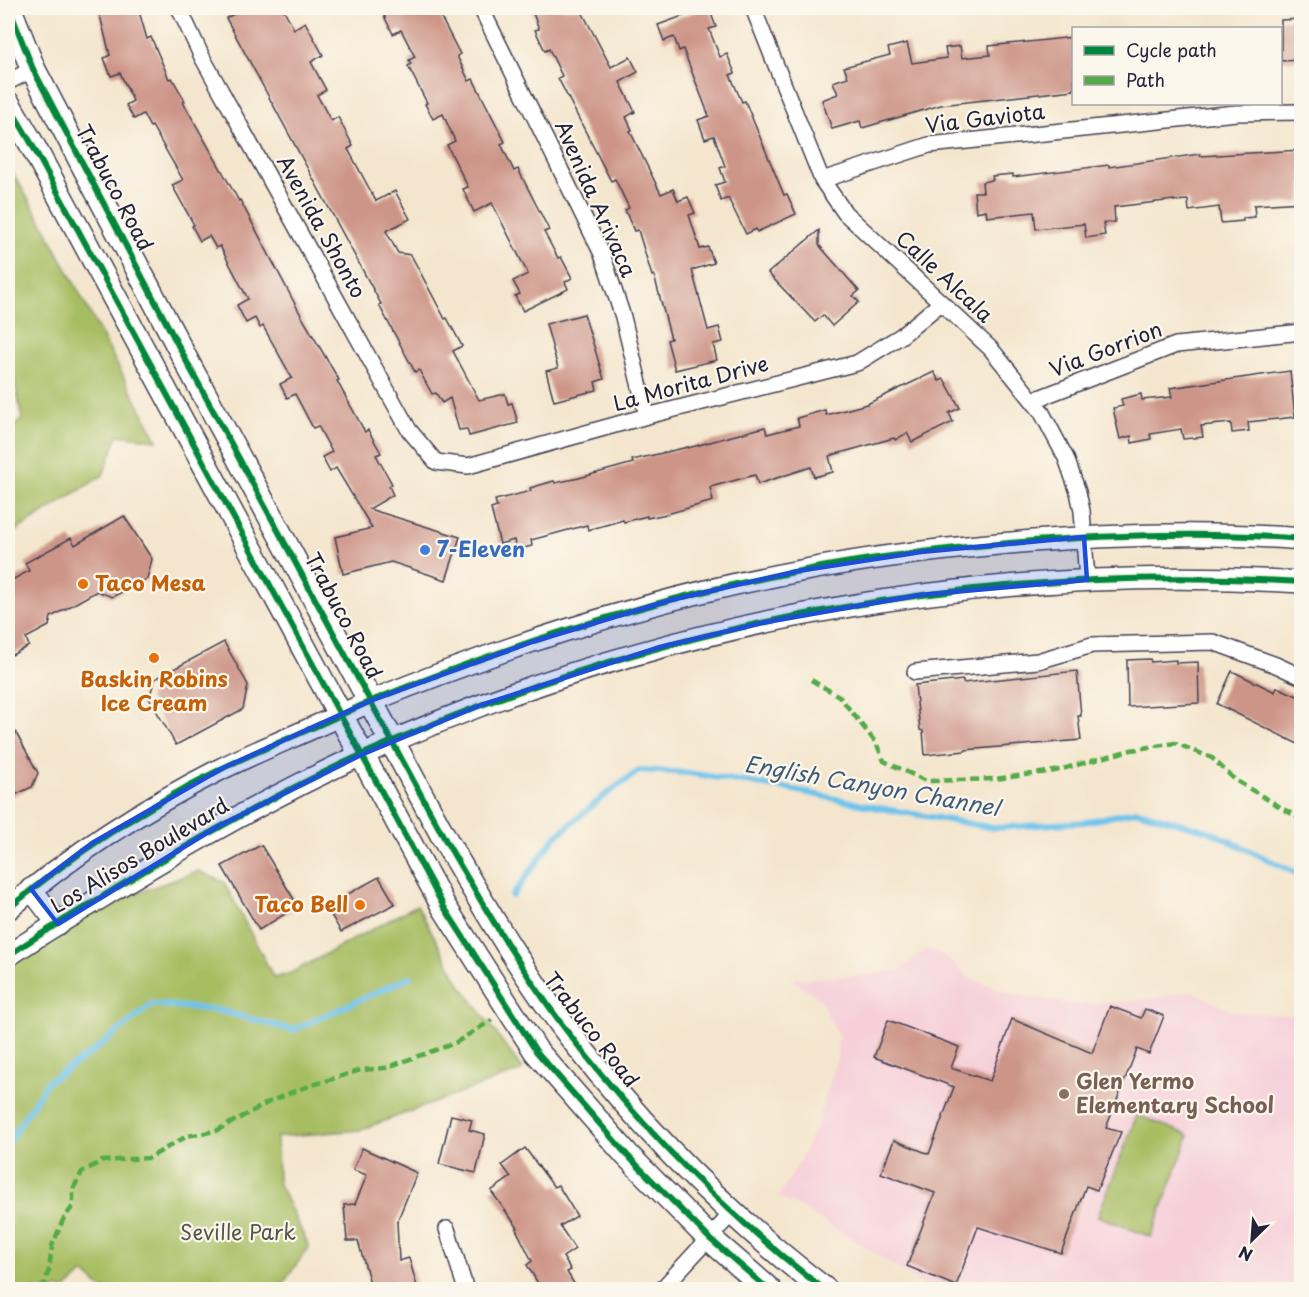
<svg xmlns="http://www.w3.org/2000/svg" width="1309" height="1297" font-family="'Playpen Sans',sans-serif">
<rect width="100%" height="100%" fill="#fbf7ec"/>
<filter id="ink" filterUnits="userSpaceOnUse"><feTurbulence type="fractalNoise" baseFrequency=".0167" numOctaves="2"/><feDisplacementMap in="SourceGraphic" scale="12" xChannelSelector="R" yChannelSelector="G"/><feConvolveMatrix kernelMatrix="1 2 1 2 8 2 1 2 1" color-interpolation-filters="sRGB"/></filter>
<filter id="wash" filterUnits="userSpaceOnUse"><feTurbulence type="fractalNoise" baseFrequency=".008" numOctaves="4" result="noise"/><feDisplacementMap in="SourceGraphic" scale="24" xChannelSelector="R" yChannelSelector="G"/><feGaussianBlur stdDeviation="1.35" result="paint"/><feColorMatrix in="noise" values="0 0 0 0 0 0 0 0 0 0 0 0 0 0 0 0 0 1.4 0 .05"/><feComposite in="paint" operator="in"/></filter>
<g filter="url(#wash)">
<rect width="100%" height="100%" fill="#f4e6ce"/>
<polygon fill="#f6cfd9" points="926,949 940,953 970,978 1016,995 1078,1005 1150,999 1191,991 1235,1012 1301,1016 1301,1289 929,1289 873,1252 796,1205 778,1197 799,1162 816,1127 837,1057 838,1036 820,999 792,979 854,976 898,971"/>
<g fill="#a7bd62" stroke="#64704e" stroke-width="1.5">
<polygon points="8,165 43,224 157,440 118,435 103,475 8,536 8,432 22,419 8,347"/>
<polygon points="198,871 224,882 274,978 291,973 417,905 460,984 523,1070 360,1130 277,1137 278,1182 309,1247 279,1289 102,1289 84,1273 66,1289 8,1290 8,949 66,919"/>
<polygon points="1137,1115 1189,1135 1151,1237 1098,1216"/>
</g>
<g fill="none" stroke-linecap="round" stroke-linejoin="round">
<g stroke="#6fc3eb" stroke-width="6">
<polyline points="512,896 555,837 605,795 640,770 688,773 789,789 874,807 994,828 1084,822 1137,811 1211,832 1302,876"/>
<polyline points="8,1143 47,1082 90,1054 152,1004 217,1010 293,1030 410,977"/>
</g>
</g>
<g id="blocks">
<g fill="#cd9588">
<polygon points="98,8 138,8 147,39 151,37 169,79 172,78 185,101 183,102 239,201 240,200 303,319 339,380 337,381 365,432 368,430 381,453 376,455 392,484 389,486 393,495 369,509 460,537 446,580 391,562 343,574 335,537 372,528 336,468 330,472 322,457 332,452 318,426 313,428 295,394 287,398 280,384 292,378 263,326 260,328 255,318 246,323 237,305 248,299 220,246 216,248 209,236 200,241 192,226 194,225 172,185 183,180 152,126 150,127 143,114 134,119 126,105 133,101 120,73 111,76 104,58 110,55"/>
<polygon points="246,8 283,8 294,29 305,22 323,55 311,62 326,90 317,95 331,121 338,117 353,146 348,149 376,201 395,191 410,219 386,231 398,253 411,255 445,319 447,318 462,346 453,351 479,400 505,394 508,404 512,403 518,423 469,436 467,429 459,430 450,398 442,403 436,393 432,394 419,370 415,372 379,305 381,304 226,18"/>
<polygon points="401,8 436,8 460,54 457,56 469,81 473,79 505,142 501,144 514,171 518,169 549,230 544,232 558,258 561,257 572,278 565,282 568,289 523,311 515,296 520,294 513,281 528,274 492,203 474,212 463,189 468,187 447,145 455,141 443,114 433,119 425,104 427,103 408,66 411,64 409,60 415,57 401,30 393,34 384,16"/>
<polygon points="531,8 580,8 611,67 630,57 638,72 620,82 635,112 626,117 632,130 630,131 661,194 673,189 678,201 688,197 695,213 689,215 700,249 708,247 714,263 692,270 708,330 719,327 723,342 713,344 717,360 675,370 667,340 671,339 654,275 652,276 638,230 634,231 625,210 629,208 615,179 611,181 558,78 562,76 549,49 545,51 535,30 539,29"/>
<polygon points="705,8 709,8 716,27 709,29 720,57 727,54 735,73 730,75 742,102 745,101 784,195 787,194 796,214 757,232 756,229 746,234 728,198 721,201 715,185 725,182 720,168 725,166 714,136 705,139 698,120 709,116 683,49 679,51 674,37 664,41 658,25"/>
<polygon points="1302,19 1302,60 1281,61 1281,20"/>
<polygon points="1074,37 1074,90 941,105 862,128 860,121 832,129 822,100 838,94 833,82 848,77 844,67 890,55 888,48 907,43 912,63 947,58 945,48 960,46 962,58 990,55 989,46"/>
<polygon points="1302,150 1302,202 1254,205 1255,217 1243,218 1243,221 1221,223 1219,207 1189,211 1188,200 1174,201 1174,200 1114,207 1115,222 1103,223 1105,235 1086,238 1084,224 1036,229 1034,212 987,217 986,210 976,212 974,192 983,192 982,182 993,180 992,176 1013,174 1013,177 1109,165 1109,167 1200,154 1201,156"/>
<polygon points="819,230 819,245 859,291 853,296 859,302 832,326 823,315 815,322 768,273"/>
<polygon points="584,314 604,379 595,382 597,390 554,401 546,371 558,368 546,324"/>
<polygon points="1290,371 1295,417 1248,422 1249,431 1232,433 1231,423 1201,426 1203,437 1183,439 1181,429 1150,434 1151,439 1132,443 1131,436 1120,439 1113,408 1123,406 1121,399 1141,394 1142,400 1172,397 1170,388"/>
<polygon points="934,372 939,381 944,379 960,408 949,413 953,422 912,442 907,433 895,440 894,438 829,456 833,472 814,477 811,467 758,484 755,475 710,487 713,501 667,514 647,518 647,516 624,522 623,520 588,530 587,525 531,540 532,546 516,550 514,540 500,544 491,509 497,507 495,500 531,491 530,488 554,481 555,483 579,478 633,463 632,460 688,447 688,448 765,427 767,434 799,426 797,418 825,410 826,415 867,404"/>
<polygon points="124,516 152,559 147,579 112,597 97,591 51,617 49,626 26,638 29,646 8,657 8,582 29,571 25,563 71,538 75,545"/>
<polygon points="224,642 248,685 243,709 176,745 149,698 155,679"/>
<polygon points="1150,659 1151,662 1176,660 1176,663 1198,662 1199,703 1128,707 1127,660"/>
<polygon points="1077,671 1081,716 1078,716 1081,740 965,750 965,751 925,755 923,731 920,730 915,685 963,680 963,683"/>
<polygon points="1232,671 1275,692 1277,687 1302,698 1302,746 1217,704"/>
<polygon points="8,718 38,773 32,787 8,798"/>
<polygon points="261,845 298,906 259,930 222,866"/>
<polygon points="379,877 395,904 341,932 326,906"/>
<polygon points="1110,1006 1141,1018 1145,1009 1164,1016 1149,1054 1137,1049 1106,1128 1121,1132 1097,1190 1086,1186 1061,1253 978,1227 956,1286 907,1266 935,1193 881,1173 894,1140 929,1154 954,1087 874,1057 888,1020 959,1047 951,1068 990,1081 1012,1019 1092,1053"/>
<polygon points="451,1115 472,1120 469,1130 485,1134 476,1173 439,1164"/>
<polygon points="362,1148 417,1173 397,1222 399,1261 409,1258 418,1290 372,1290 358,1241 347,1241 344,1205 355,1204 367,1175 353,1170"/>
<polygon points="525,1148 554,1187 558,1185 577,1216 560,1226 575,1249 563,1257 571,1270 567,1272 578,1290 542,1290 527,1265 532,1261 516,1229 518,1228 491,1191 511,1177 502,1165"/>
</g>
</g>
</g>
<g filter="url(#ink)">
<use href="#blocks" fill-opacity="0" stroke="#423f51" stroke-width="1.5"/>
<g fill="none" stroke-linecap="round" stroke-linejoin="round">
<defs>
<g id="minor">
<polyline points="179,8 202,57 409,430 436,462 468,466 647,416 857,363 901,336 941,303"/>
<polyline points="481,8 602,254 623,317 647,416"/>
<polyline points="753,8 822,180 845,213 991,349 1041,411 1066,458 1078,492 1082,511 1087,580"/>
<polyline points="8,82 33,69"/>
<polyline points="822,180 929,145 1236,113 1302,112"/>
<polyline points="1034,400 1176,345 1302,332"/>
<polyline points="915,672 1038,661 1092,645 1213,642 1276,665 1302,677"/>
<polyline points="447,1229 466,1290"/>
<polyline points="661,1290 733,1212"/>
</g>
<g id="secondary">
<polyline points="31,889 58,924"/>
<path d="M 8,909 C 73,854 144,808 221,769 C 253,753 288,739 321,724 C 338,717 355,708 371,701 C 509,645 653,598 800,571 C 866,558 932,550 998,544 C 1099,535 1201,531 1302,539"/>
<path d="M 8,956 C 42,932 78,912 113,890 C 193,841 275,794 361,755 C 654,622 980,562 1302,582"/>
</g>
<g id="primary">
<path d="M 9,8 L 33,69 L 189,366 L 447,843 C 487,912 527,980 576,1043 C 648,1135 732,1219 825,1290"/>
<polyline points="8,104 30,141 411,846 444,907 536,1051 627,1155 709,1238 769,1290"/>
</g>
</defs>
<use href="#minor" stroke="#423f51" stroke-width="18"/>
<use href="#secondary" stroke="#423f51" stroke-width="24"/>
<use href="#primary" stroke="#423f51" stroke-width="27"/>
<use href="#minor" stroke="#fff" stroke-width="15"/>
<use href="#secondary" stroke="#fff" stroke-width="21"/>
<use href="#primary" stroke="#fff" stroke-width="24"/>
<g stroke="#53aa46" stroke-width="4.5" stroke-dasharray="9 4.5" stroke-linecap="butt">
<polyline points="811,680 839,696 876,743 884,761 926,781 995,779 1055,771 1131,750 1175,743 1212,758 1235,780 1302,820"/>
<polyline points="42,1290 49,1270 52,1246 63,1220 73,1206 73,1189 82,1172 102,1161 149,1158 187,1136 216,1131 269,1102 300,1089 361,1070 385,1068 455,1043 492,1020"/>
</g>
<defs>
<g id="cycleway">
<path d="M 9,8 L 33,69 L 189,366 L 447,843 C 487,912 527,980 576,1043 C 648,1135 732,1219 825,1290"/>
<polyline points="8,104 30,141 411,846 444,907 536,1051 627,1155 709,1238 769,1290"/>
<path d="M 8,909 C 73,854 144,808 221,769 C 253,753 288,739 321,724 C 338,717 355,708 371,701 C 509,645 653,598 800,571 C 866,558 932,550 998,544 C 1099,535 1201,531 1302,539"/>
<path d="M 8,956 C 42,932 78,912 113,890 C 193,841 275,794 361,755 C 654,622 980,562 1302,582"/>
</g>
</defs>
<use href="#cycleway" stroke="#fbf7ec" stroke-width="10"/>
<use href="#cycleway" stroke="#00873e" stroke-width="6"/>
</g>
</g>
<path fill="#1d4ed8" fill-opacity="0.2" stroke="#1d4ed8" stroke-width="4.5" stroke-linejoin="round" d="M 1084,537 L 1087,580 L 920,595 L 767,622 L 660,647 L 481,705 L 361,755 L 215,828 L 58,924 L 31,889 L 92,843 L 223,768 L 370,701 L 532,642 L 671,600 L 798,571 L 921,552 Z"/>
<circle fill="#3f7fe0" stroke="#fbf7ec" stroke-width="2" cx="425" cy="550" r="6"/>
<g fill="#e8710a" stroke="#fbf7ec" stroke-width="2">
<circle cx="83" cy="584" r="6"/>
<circle cx="154" cy="658" r="6"/>
<circle cx="360" cy="905" r="6"/>
</g>
<circle fill="#8d6e63" stroke="#fbf7ec" stroke-width="2" cx="1064" cy="1094" r="6"/>
<g text-anchor="middle" stroke-width="4.5" stroke-linejoin="round" paint-order="stroke">
<g font-size="21" fill="#22223b" stroke="#fbf7ec">
<text transform="translate(985 119) rotate(-7)" y="7">Via Gaviota</text>
<text transform="translate(114 188) rotate(62)" y="7">Trabuco Road</text>
<text transform="translate(595 199) rotate(66)" y="7">Avenida Arivaca</text>
<text transform="translate(321 227) rotate(61)" y="7">Avenida Shonto</text>
<text transform="translate(944 277) rotate(43)" y="7">Calle Alcala</text>
<text transform="translate(1106 350) rotate(-21)" y="7">Via Gorrion</text>
<text transform="translate(691 384) rotate(-15)" y="7">La Morita Drive</text>
<text transform="translate(343 616) rotate(62)" y="7">Trabuco Road</text>
<text transform="translate(140 856) rotate(-31)" y="7">Los Alisos Boulevard</text>
<text transform="translate(591 1030) rotate(52)" y="7">Trabuco Road</text>
</g>
<g font-size="21" font-weight="bold" fill="#366cbe" stroke="#fbf7ec" text-anchor="start">
<text x="437" y="557">7-Eleven</text>
</g>
<g font-size="21" font-weight="bold" fill="#c56008" stroke="#fbf7ec" text-anchor="start">
<text x="95" y="591">Taco Mesa</text>
<text x="154" y="687" text-anchor="middle">Baskin Robins<tspan x="154" dy="24">Ice Cream</tspan></text>
<text x="348" y="912" text-anchor="end">Taco Bell</text>
</g>
<g font-size="21" font-weight="bold" fill="#785e54" stroke="#fbf7ec" text-anchor="start">
<text x="1076" y="1089">Glen Yermo<tspan x="1076" dy="24">Elementary School</tspan></text>
</g>
<g font-size="21" fill="#515849" stroke="#fbf7ec">
<text x="238" y="1240">Seville Park</text>
</g>
<g font-size="22" font-style="italic" fill="#3d5a79" stroke="#fbf7ec">
<text transform="translate(872 786) rotate(10)" y="8">English Canyon Channel</text>
</g>
</g>
<rect width="1309" height="1297" fill="none" stroke="#fbf7ec" stroke-width="30"/>
<rect x="1072" y="27" width="210" height="78" fill="#fbf7ec" stroke="#a4a2a5" stroke-width="1.5"/>
<rect x="1084" y="46" width="30" height="9" fill="#00873e" stroke="#a4a2a5" stroke-width="1.5"/>
<text x="1126" y="57" font-size="18" fill="#22223b">Cycle path</text>
<rect x="1084" y="76" width="30" height="9" fill="#53aa46" stroke="#a4a2a5" stroke-width="1.5"/>
<text x="1126" y="87" font-size="18" fill="#22223b">Path</text>
<g transform="translate(1252 1240) rotate(205)" stroke="#fbf7ec" stroke-width="4.5" paint-order="stroke">
<path d="M0-4.5L10 22L0 15L-10 22Z" fill="#22223b"/>
<text y="-9" font-size="16" font-weight="bold" text-anchor="middle" fill="#22223b">N</text>
</g>
</svg>
